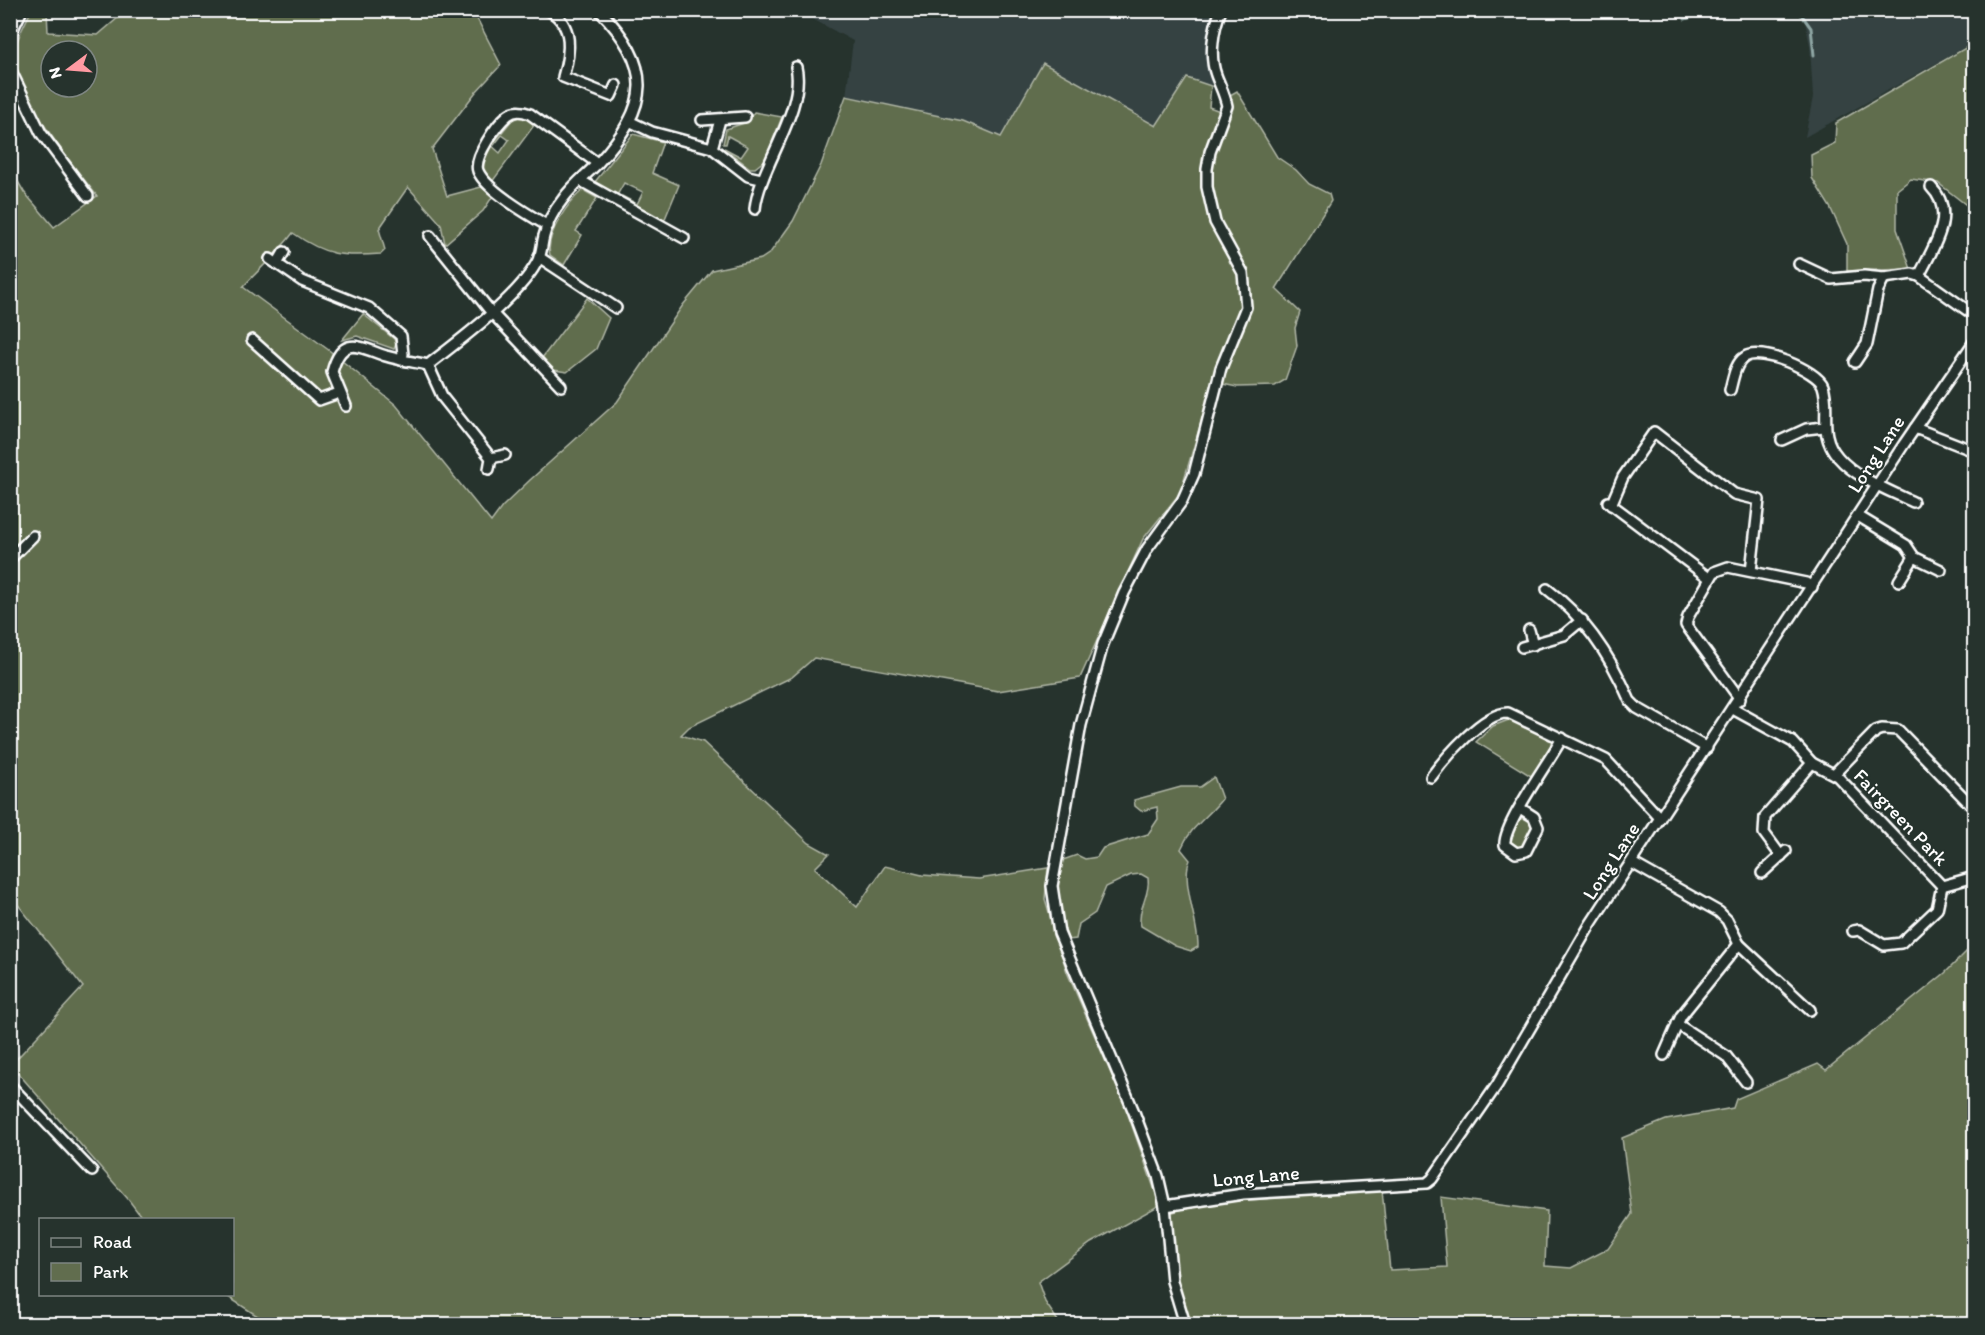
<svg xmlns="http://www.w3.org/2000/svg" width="1985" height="1335" font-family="Itim,sans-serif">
<rect width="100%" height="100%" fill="#26332d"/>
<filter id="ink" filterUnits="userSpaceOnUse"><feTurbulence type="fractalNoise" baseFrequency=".0167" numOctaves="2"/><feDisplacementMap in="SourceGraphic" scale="12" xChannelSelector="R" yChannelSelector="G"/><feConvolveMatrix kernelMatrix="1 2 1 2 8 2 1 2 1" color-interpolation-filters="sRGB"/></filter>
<g filter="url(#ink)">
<g fill="#344242">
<polygon points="798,11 1217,11 1211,28 1211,86 1187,78 1157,126 1044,63 1001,137 963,121 846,96 853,41"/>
<polygon points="1803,11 1974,11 1974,42 1805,137 1813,97 1810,46"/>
</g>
<g fill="#616d4e" stroke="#b0b6a6" stroke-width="1.5" fill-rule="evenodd">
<path d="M 31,11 L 47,11 L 48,32 L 98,35 L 126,11 L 473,11 L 501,65 L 475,93 L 432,149 L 447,196 L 481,187 L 493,196 L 483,211 L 445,244 L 441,224 L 408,187 L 379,229 L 385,250 L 381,254 C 342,257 326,256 293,233 C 278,253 260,268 243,287 L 330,351 L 396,405 L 491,522 L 502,507 L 530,480 L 617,402 L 683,305 L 712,270 L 761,259 L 770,253 L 793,221 L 821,165 L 846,96 L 963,121 L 1001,137 L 1043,63 L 1156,126 L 1187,78 L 1211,86 L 1209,107 L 1220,111 L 1203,163 L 1227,122 L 1230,95 L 1237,91 L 1277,157 L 1296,170 L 1309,184 L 1329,194 L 1331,201 L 1276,289 L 1300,312 L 1295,328 L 1297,346 L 1285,380 L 1275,386 L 1237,387 L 1213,382 L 1180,493 L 1143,539 L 1080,678 L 998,691 L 814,658 L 792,677 L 689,727 L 681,735 L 703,742 L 809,843 L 829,854 L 815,868 L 857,907 L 885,866 L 922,875 L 979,879 L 1048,868 L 1045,899 L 1067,972 L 1125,1106 L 1160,1205 L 1091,1243 L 1038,1282 L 1045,1302 L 1060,1324 L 270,1324 L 225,1295 L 232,1294 L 232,1220 L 143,1219 L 128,1199 L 11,1065 L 83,987 L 16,902 L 11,903 L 10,168 L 24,192 L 54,227 L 97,196 C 73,165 9,89 15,49 C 17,37 26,22 31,11 ZM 51,51 L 87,51 L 87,87 L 51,87 Z"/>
<polygon points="1974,43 1974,211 1938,183 1911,179 1897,190 1897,229 1911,269 1847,271 1847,244 1830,207 1812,178 1811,155 1835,143 1836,123"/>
<polygon points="754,112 782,117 765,160 755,168 750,168 724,148 741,157 748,147 728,136 726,144 723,144 726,129 747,122"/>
<polygon points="518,117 524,117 535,124 492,182 481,172 481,161 491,145 500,153 509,140 502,135 494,145 493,143 512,120"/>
<polygon points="633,134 663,142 652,173 679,185 664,221 620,200 622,196 637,204 643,192 624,183 616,197 594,183"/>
<path d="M 583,190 L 597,198 L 576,231 L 582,235 L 564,265 L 550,255 C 545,235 568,202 583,190 Z"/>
<polygon points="587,298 609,318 596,349 567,372 554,370 542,358"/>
<polygon points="363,314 394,339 396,344 394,349 357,336 342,340"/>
<polygon points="1511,719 1551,741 1551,748 1531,776 1476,742 1493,726"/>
<path d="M 1214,777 L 1222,799 C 1208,817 1190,827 1181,849 L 1190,860 C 1180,880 1199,923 1198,947 L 1191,951 L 1175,946 L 1141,926 C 1136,910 1151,895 1148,878 L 1141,874 L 1131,875 L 1106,887 L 1095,913 L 1079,924 L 1076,939 L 1068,940 C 1059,912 1055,890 1060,861 L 1077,855 L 1085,859 L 1097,857 L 1103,848 L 1148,834 L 1158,819 L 1157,807 L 1141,811 L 1135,806 L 1134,800 L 1181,787 L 1200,787 Z"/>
<path d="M 1528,818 L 1532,820 L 1535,828 C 1529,839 1527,850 1513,847 L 1509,837 L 1521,819 Z"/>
<polygon points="1974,944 1974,1324 1190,1324 1176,1277 1170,1213 1198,1204 1382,1190 1390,1270 1447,1267 1441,1197 1547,1211 1545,1266 1571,1268 1608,1249 1632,1214 1622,1138 1666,1120 1733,1108 1736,1099 1818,1064 1826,1070 1945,973"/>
</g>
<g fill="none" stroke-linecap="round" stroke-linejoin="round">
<g stroke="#8fa6a4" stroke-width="3">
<polyline points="1798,10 1811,28 1814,55"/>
<polyline points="1685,19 1717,10"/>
</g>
<defs>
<g id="minor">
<path d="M 548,10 C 575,24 570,53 563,77 L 611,96 L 616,85"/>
<polyline points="10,35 22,10"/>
<polyline points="10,69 41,133 88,196"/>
<polyline points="702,120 745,117"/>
<polyline points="629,121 652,132 712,148 748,176 761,179"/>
<polyline points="712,148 720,120"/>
<polyline points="581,181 684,238"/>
<path d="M 755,209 C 759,167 806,109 796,67"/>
<path d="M 548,226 C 529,215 486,190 478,171 C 473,158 497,124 508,115 C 514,110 523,111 530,114 L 597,163"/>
<polyline points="430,236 491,312 561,386"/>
<polyline points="539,257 616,308"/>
<polyline points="270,259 302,281 369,308 401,336 403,354 401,360"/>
<polyline points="277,264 284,252"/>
<polyline points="1799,264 1831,279 1864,276 1884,278"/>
<path d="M 1919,276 C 1932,249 1958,214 1931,187"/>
<polyline points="252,340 319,400 339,393"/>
<polyline points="1855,362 1867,344 1878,290 1884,278 1912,274 1919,276 1974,315"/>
<polyline points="428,365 443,398 491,458 489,469"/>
<path d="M 1730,390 C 1733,379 1735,363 1745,357 C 1760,347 1817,370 1823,386 C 1831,410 1817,433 1838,457 C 1856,478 1888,490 1913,502"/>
<path d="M 346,406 L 332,372 C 342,334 359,347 386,356 C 399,360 414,362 428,365 C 460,340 523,294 539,258 C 542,251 542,243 544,236 C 547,223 555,209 563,199 C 572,186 586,175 598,163 C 651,106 654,66 599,10"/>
<polyline points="1915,428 1974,451"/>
<polyline points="1782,440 1806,429 1824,427"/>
<polyline points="491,458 505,455"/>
<polyline points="1608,502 1709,578"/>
<polyline points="1611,505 1623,477 1654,432 1734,494 1759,500 1751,571"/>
<polyline points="1858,516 1906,545 1914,557 1941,570"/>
<polyline points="10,559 33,536"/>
<polyline points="1899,581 1914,557"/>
<path d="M 1547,589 C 1586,618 1611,657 1630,701 L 1637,708 L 1707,748"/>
<polyline points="1529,630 1533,645"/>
<polyline points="1522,647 1564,635 1582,620"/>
<polyline points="1740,699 1686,625 1688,617 1714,572 1728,567 1806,583 1812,587"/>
<polyline points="1733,709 1793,742 1812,763 1837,776 1942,886 1937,909 1901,943 1884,945 1859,930 1853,931"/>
<polyline points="1834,774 1876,731 1882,729 1898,730 1974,808"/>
<path d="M 1431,777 C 1445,758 1484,712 1508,713 L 1606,760 L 1660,818"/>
<path d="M 1520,808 L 1534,817 L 1538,827 L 1526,851 L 1516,853 L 1505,845 C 1502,826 1551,759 1562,738"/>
<polyline points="1781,856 1764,833 1765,817 1812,763"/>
<polyline points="1632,863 1719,912 1727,920 1739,944"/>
<polyline points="1762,873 1786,851"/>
<polyline points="1942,886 1974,877"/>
<polyline points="1677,1024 1726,1056 1746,1082"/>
<polyline points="1664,1055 1681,1016 1739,944 1810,1010"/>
<polyline points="10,1085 92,1171"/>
<polyline points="1165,1206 1243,1194 1427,1183 1432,1179 1497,1085 1590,925 1904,444 1974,342"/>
<path d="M 1185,1324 L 1172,1281 L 1165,1206 L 1158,1176 L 1134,1112 L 1059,933 L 1052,886 L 1081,725 L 1103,644 L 1124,593 L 1147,549 L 1182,501 L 1194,474 L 1221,368 L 1246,307 L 1243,273 L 1215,222 L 1207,187 L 1207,169 L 1210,152 L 1227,106 C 1225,95 1220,86 1216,75 C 1209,56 1213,29 1221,10"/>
</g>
</defs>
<use href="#minor" stroke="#fff" stroke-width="14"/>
<use href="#minor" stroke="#26332d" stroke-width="9"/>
</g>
</g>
<g text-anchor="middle" stroke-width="4.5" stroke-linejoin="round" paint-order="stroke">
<g font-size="20" fill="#fff" stroke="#26332d">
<text transform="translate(1876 454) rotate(-57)" y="7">Long Lane</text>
<text transform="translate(1901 817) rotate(46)" y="7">Fairgreen Park</text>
<text transform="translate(1611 861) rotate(-57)" y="7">Long Lane</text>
<text transform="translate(1256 1176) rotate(-5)" y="7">Long Lane</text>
</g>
</g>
<rect width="1985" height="1335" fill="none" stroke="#26332d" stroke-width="36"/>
<rect x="18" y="18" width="1949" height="1299" fill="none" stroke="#fff" stroke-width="2" filter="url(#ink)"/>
<rect x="39" y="1218" width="195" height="78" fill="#26332d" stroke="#7d8581" stroke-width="1.5"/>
<rect x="51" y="1238" width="30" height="9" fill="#26332d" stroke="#7d8581" stroke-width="1.5"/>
<text x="93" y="1248" font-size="18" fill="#ffffff">Road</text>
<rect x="51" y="1263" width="30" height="18" fill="#616d4e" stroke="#7d8581" stroke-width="1.5"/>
<text x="93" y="1278" font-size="18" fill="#ffffff">Park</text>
<g transform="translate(69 69) rotate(254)"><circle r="28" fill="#26332d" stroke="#7d8581" stroke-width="1.5"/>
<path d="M0-4.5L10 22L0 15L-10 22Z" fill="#ff9aa2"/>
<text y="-9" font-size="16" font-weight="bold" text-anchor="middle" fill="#ffffff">N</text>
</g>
</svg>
